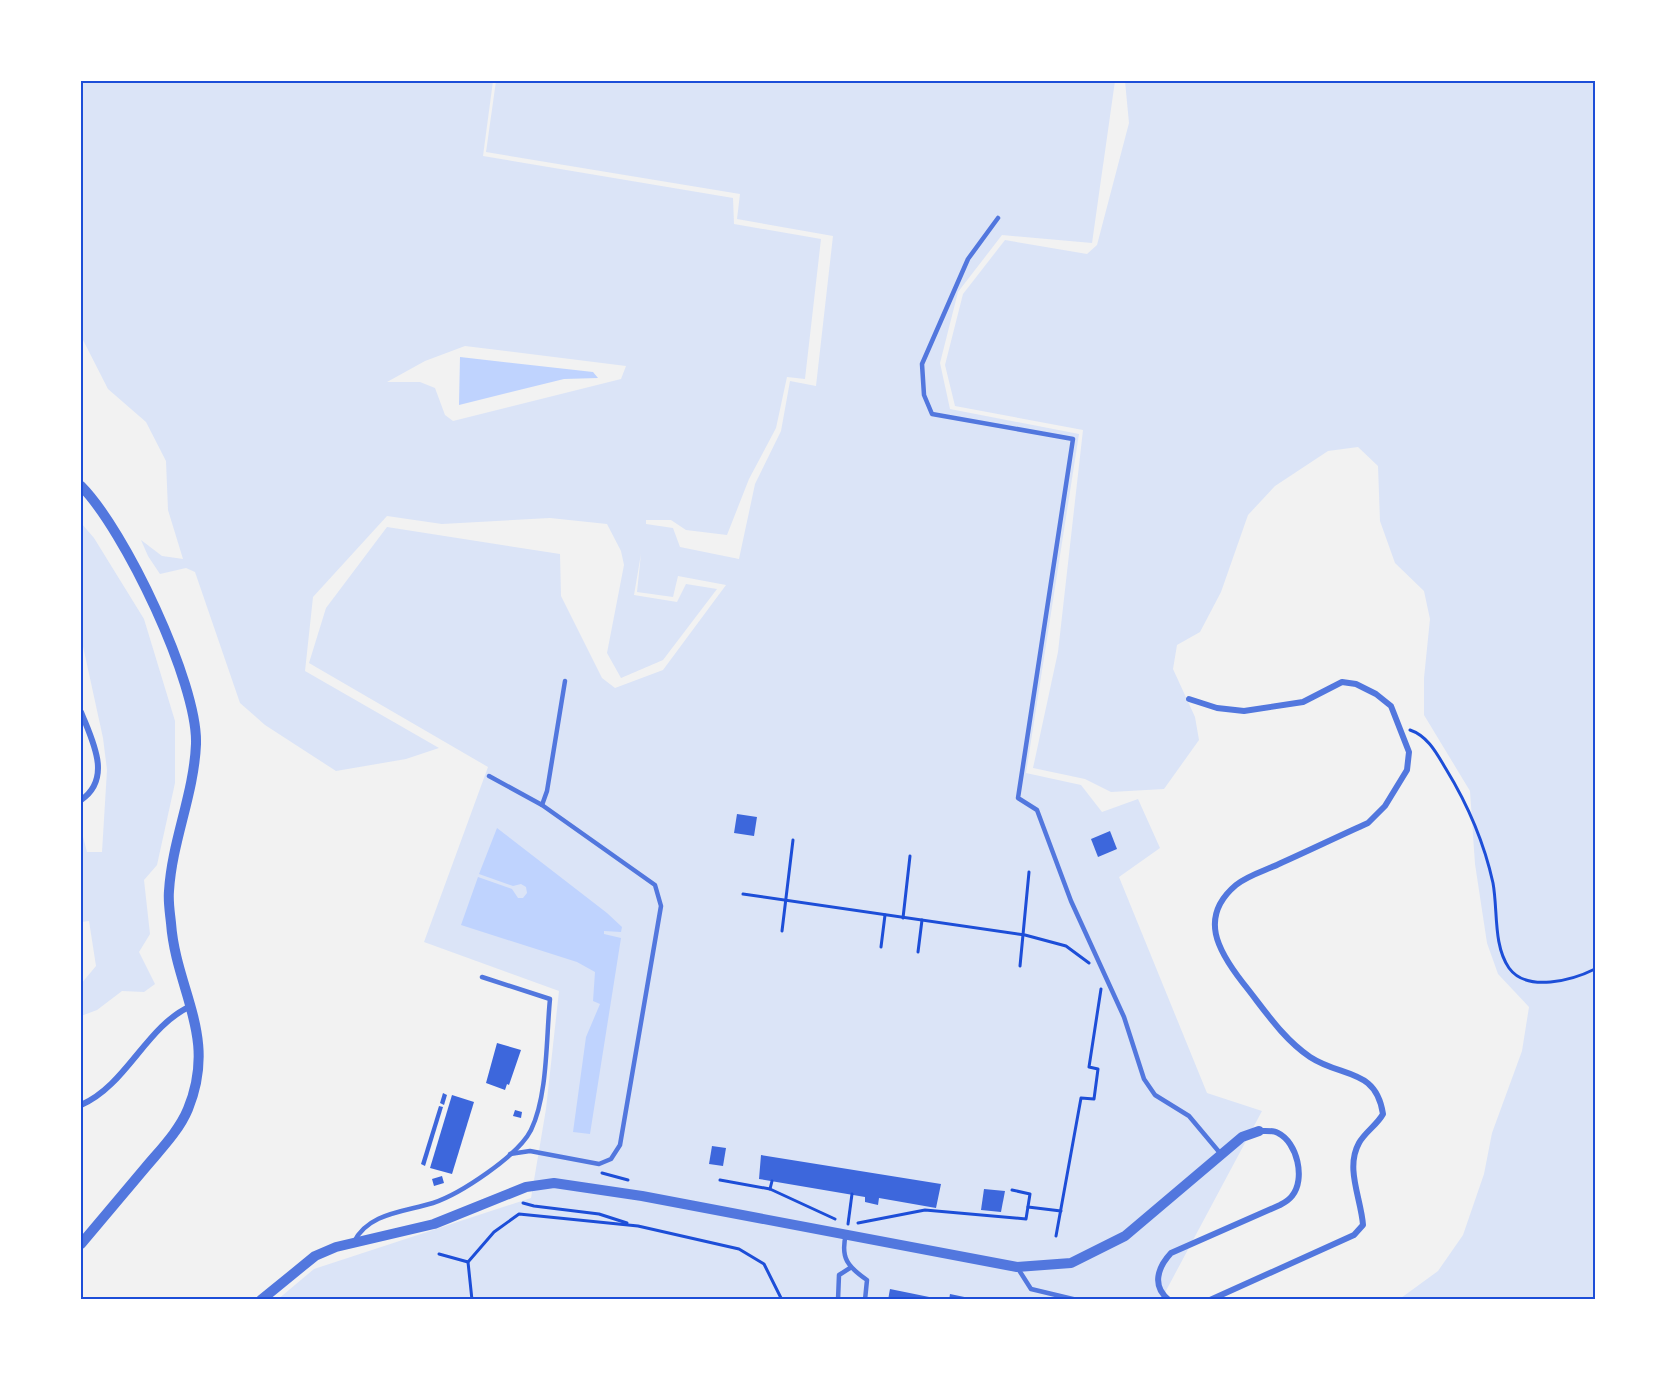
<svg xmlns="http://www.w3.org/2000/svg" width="1676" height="1381" font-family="Montserrat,sans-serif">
<rect width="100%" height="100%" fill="#f2f2f2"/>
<g fill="#dbe4f7" fill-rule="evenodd">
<path d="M 81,81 L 493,81 L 483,156 L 733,198 L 734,224 L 821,239 L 805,379 L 787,377 L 776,428 L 749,479 L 727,535 L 686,530 L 671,520 L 646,520 L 646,524 L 673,528 L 680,547 L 739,559 L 755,484 L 781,431 L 790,381 L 816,386 L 833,236 L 737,219 L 740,194 L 486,152 L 496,81 L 1115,81 L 1092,243 L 1002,235 L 958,292 L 940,363 L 950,409 L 1079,434 L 1026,773 L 1081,785 L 1102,812 L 1138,799 L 1160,848 L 1119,877 L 1207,1093 L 1262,1111 L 1161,1300 L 277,1300 L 314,1269 L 531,1198 L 546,1109 L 559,991 L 424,942 L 488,767 L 309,663 L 326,608 L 387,527 L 560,554 L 561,596 L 602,678 L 615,688 L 663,670 L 726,585 L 678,576 L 673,597 L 637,592 L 641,554 L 634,595 L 677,602 L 686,584 L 717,589 L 663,660 L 621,678 L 607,653 L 624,565 L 621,551 L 607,524 L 550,518 L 442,524 L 387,516 L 313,597 L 305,671 L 439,748 L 406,759 L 336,771 L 265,725 L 240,703 L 195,572 L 186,568 L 160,574 L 148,556 L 141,540 L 162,556 L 183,559 L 168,510 L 166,461 L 146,422 L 108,389 L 83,340 L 81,325 ZM 465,346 L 626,366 L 621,379 L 453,421 L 445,415 L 435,388 L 420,382 L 387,382 L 425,361 Z"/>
<polygon points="1125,81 1595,81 1595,1300 1392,1300 1401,1298 1438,1271 1463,1235 1484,1174 1492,1133 1522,1051 1529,1007 1498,974 1487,943 1475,864 1470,791 1424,715 1424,678 1430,619 1424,591 1395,563 1380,521 1378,466 1358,447 1328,451 1275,486 1248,515 1221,592 1200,632 1177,645 1173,669 1195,717 1199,740 1164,789 1111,792 1085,779 1033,768 1058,652 1083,430 955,406 945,365 963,294 1005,240 1087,254 1097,245 1129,123"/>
<polygon points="81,523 94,538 144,619 175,721 175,783 157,865 144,880 150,934 139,952 155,984 144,992 122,991 97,1010 81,1016 81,984 96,966 89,921 81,922 81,829 87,852 102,852 107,770 103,738 81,637"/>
</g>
<g fill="#bfd3fe">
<polygon points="460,357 593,372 598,378 564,379 459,405"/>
<polygon points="497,828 607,913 622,927 621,932 604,931 604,934 621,938 590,1134 573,1132 586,1037 600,1004 593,1001 595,972 577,962 461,925 478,877 512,889 518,898 523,898 527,893 526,887 521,884 513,886 479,874"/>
</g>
<g fill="#3d67dc">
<polygon points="737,814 757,817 754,836 734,833"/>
<polygon points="1110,831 1117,849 1098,857 1091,839"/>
<polygon points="497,1043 521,1050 509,1085 507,1084 505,1090 486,1083"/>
<polygon points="443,1093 447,1095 444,1105 440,1103"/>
<polygon points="452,1095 474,1102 452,1174 430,1168"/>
<polygon points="439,1106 443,1107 425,1166 421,1164"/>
<polygon points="515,1110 522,1112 521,1118 513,1116"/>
<polygon points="712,1146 726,1148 723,1166 709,1164"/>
<polygon points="761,1155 941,1184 936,1208 879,1198 878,1205 865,1202 865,1197 759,1179"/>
<polygon points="442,1176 444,1183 434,1186 432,1179"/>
<polygon points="984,1189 1005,1191 1001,1212 981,1210"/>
<polygon points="890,1289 939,1299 938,1300 888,1300"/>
<polygon points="950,1294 974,1299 974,1300 949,1300"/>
</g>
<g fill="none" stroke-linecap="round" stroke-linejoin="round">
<g stroke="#1d4ed8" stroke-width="3">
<path d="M 1410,730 C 1428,736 1437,754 1446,769 C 1468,805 1484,842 1493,883 C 1498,910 1493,945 1509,968 C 1527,993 1573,980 1595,969"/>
<polyline points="743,894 1025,935 1066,946 1089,963"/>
<polyline points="903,918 910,856"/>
<polyline points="782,931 793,840"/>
<polyline points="881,947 885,915"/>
<polyline points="918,952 922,920"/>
<polyline points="1020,966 1029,872"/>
<polyline points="602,1173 628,1180"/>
<polyline points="720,1180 770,1189 835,1219"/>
<polyline points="770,1189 772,1181"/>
<polyline points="523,1203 534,1206 599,1214 627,1223"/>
<polyline points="1028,1207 1061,1211"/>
<polyline points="858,1223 925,1210 1026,1219 1030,1194 1012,1190"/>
<polyline points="848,1224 852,1194"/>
<polyline points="1056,1236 1081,1098 1094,1099 1098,1069 1089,1067 1101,989"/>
<polyline points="439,1254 468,1262"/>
<polyline points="472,1300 468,1262 494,1232 519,1214 638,1226 739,1249 764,1264 782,1300"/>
</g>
<g stroke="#5277de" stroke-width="4.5">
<polyline points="998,218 968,259 922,364 924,395 932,414 1073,439 1018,798 1037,810 1071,901 1124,1017 1144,1079 1155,1095 1189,1116 1220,1153"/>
<polyline points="489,776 542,805 655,885 661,906 620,1145 611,1159 599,1164 530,1151 510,1154"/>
<polyline points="542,805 547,791 565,681"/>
<path d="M 846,1234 C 840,1258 848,1267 867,1280 L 865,1300"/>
<path d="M 354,1242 C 368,1213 404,1212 433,1203 C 460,1194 518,1156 531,1130 C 548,1095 546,1038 550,999 L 482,977"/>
<polyline points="1017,1267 1031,1289 1077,1300"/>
<polyline points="838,1300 839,1275 850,1268"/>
</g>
<g stroke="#5277de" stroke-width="6">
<path d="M 1189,699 L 1217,708 L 1244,711 L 1303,702 L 1342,682 L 1356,684 L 1376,694 L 1391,706 L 1409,752 L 1407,770 L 1385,806 L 1368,823 C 1339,836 1310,850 1281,863 C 1267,870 1248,875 1236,885 C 1198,917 1218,951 1243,983 C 1264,1009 1282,1038 1310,1057 C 1342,1078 1376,1068 1383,1114 C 1377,1125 1365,1132 1359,1143 C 1345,1168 1361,1198 1363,1225 L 1354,1235 L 1210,1300"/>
<path d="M 81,712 C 92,740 113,778 81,800"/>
<path d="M 81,1105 C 127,1085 146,1026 191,1006"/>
<path d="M 1169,1300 C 1151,1286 1158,1267 1171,1253 L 1280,1205 C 1284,1203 1289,1200 1292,1196 C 1306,1179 1297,1142 1278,1133 C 1273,1130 1265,1131 1259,1131"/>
</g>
<g stroke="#5277de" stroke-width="10">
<path d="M 81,486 C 124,529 198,683 196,744 C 194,794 172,841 169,891 C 168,902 170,913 171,923 C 176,991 218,1036 188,1109 C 179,1131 160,1150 145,1168 C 124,1193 102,1219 81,1244"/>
<polyline points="261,1300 315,1256 336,1247 434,1224 526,1187 554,1183 642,1196 1017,1267 1071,1263 1125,1236 1242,1137 1259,1131"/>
</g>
</g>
<rect width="1676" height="1381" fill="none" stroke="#ffffff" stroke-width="165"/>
<rect x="82" y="82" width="1512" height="1216" fill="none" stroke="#1d4ed8" stroke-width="2"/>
</svg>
